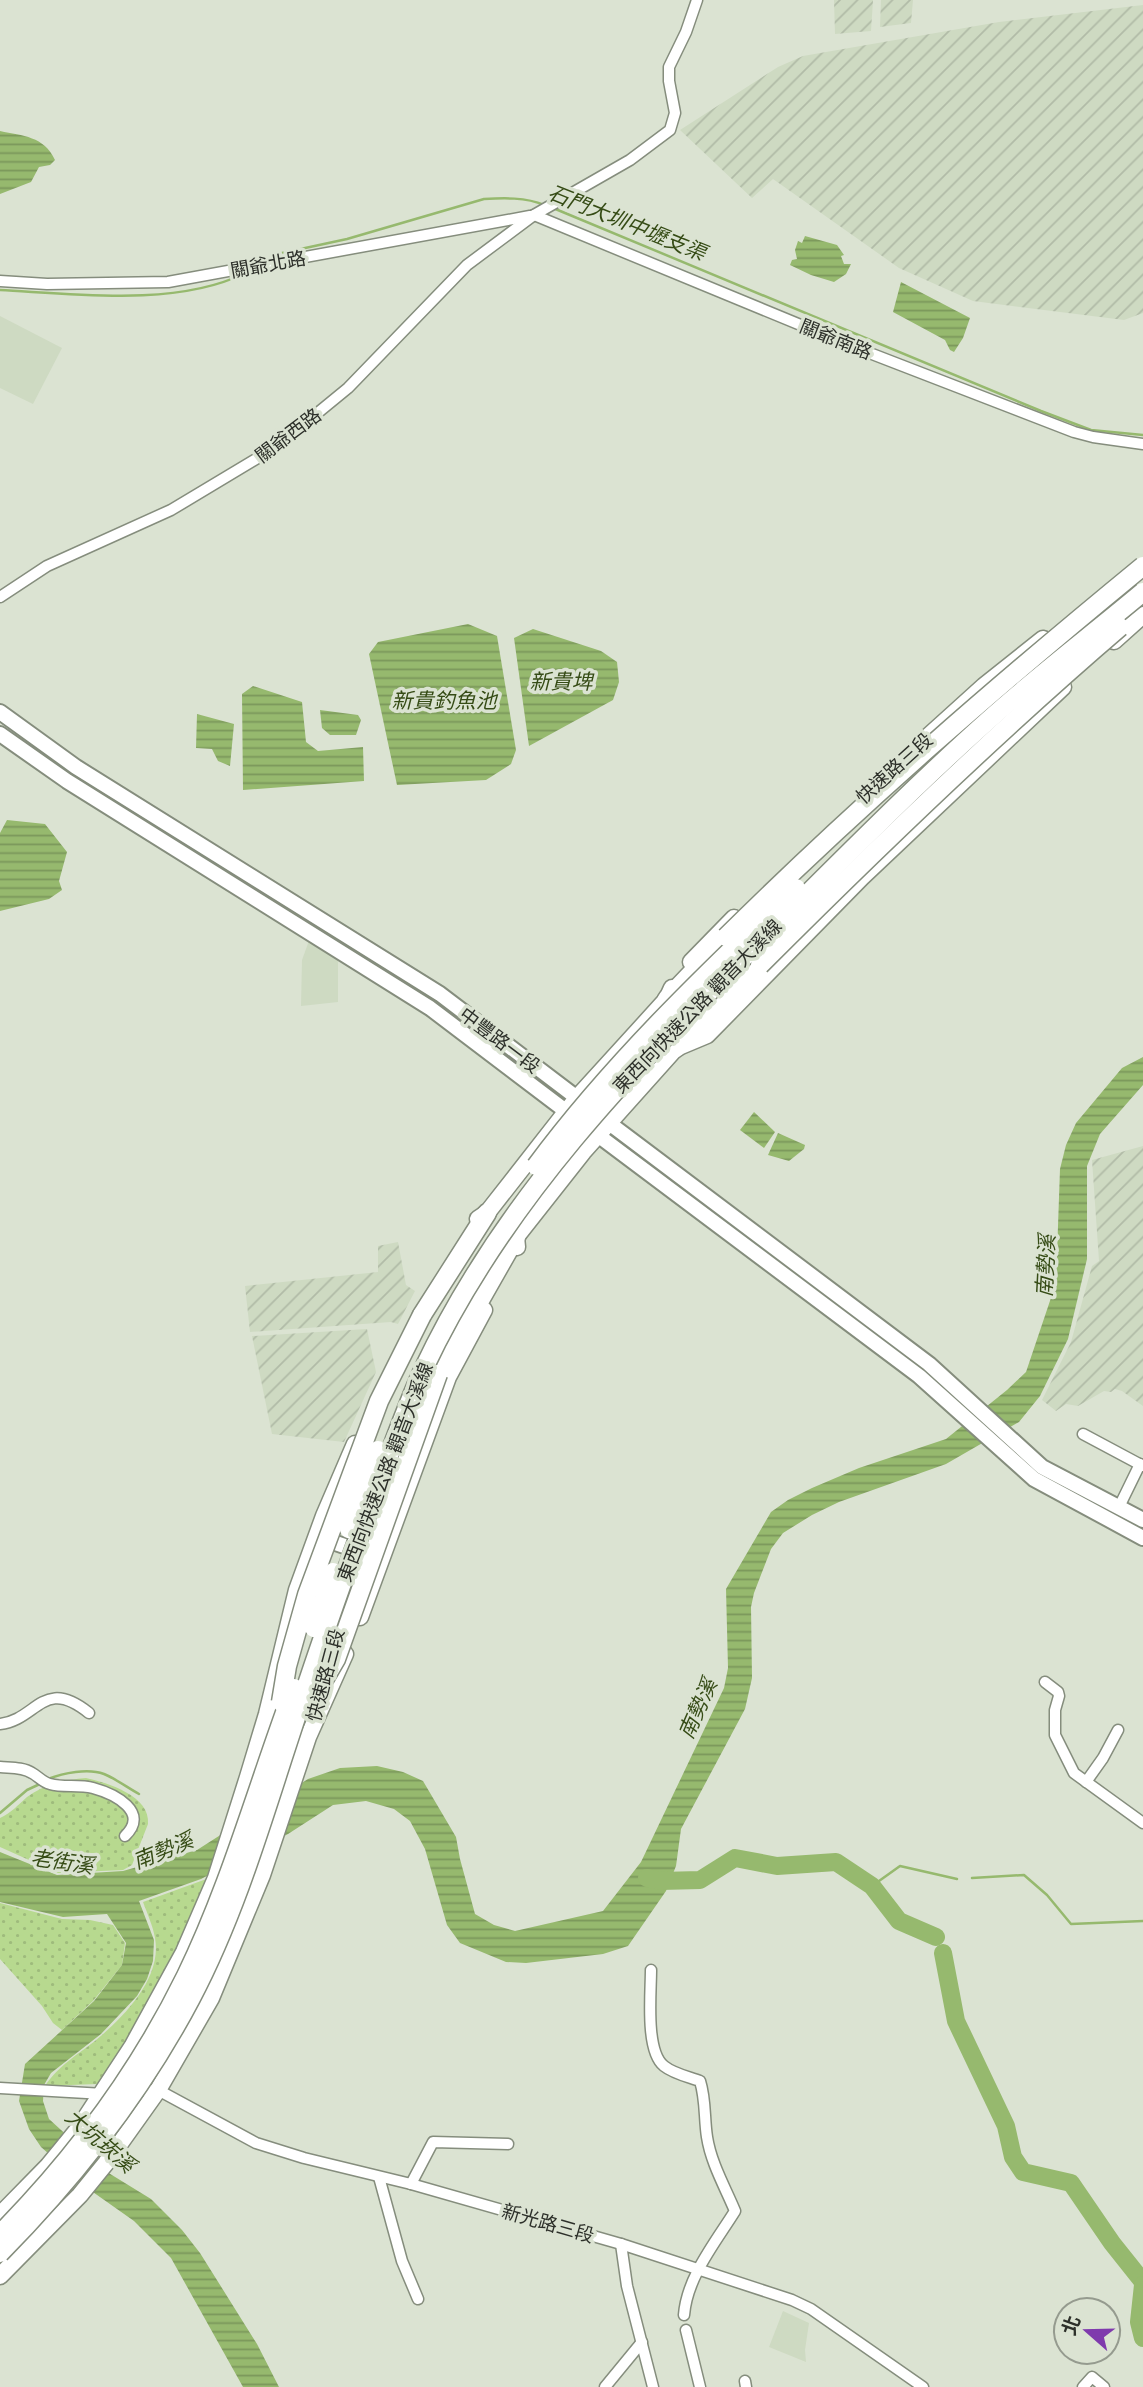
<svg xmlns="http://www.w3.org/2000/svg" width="1143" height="2387" font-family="Raleway,'Noto Sans TC',sans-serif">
<defs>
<pattern id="industrial-furrows" width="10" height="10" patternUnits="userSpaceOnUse" patternTransform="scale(1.75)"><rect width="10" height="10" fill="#cedac2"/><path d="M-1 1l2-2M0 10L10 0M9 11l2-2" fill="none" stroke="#b1bba7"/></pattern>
<pattern id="grass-dots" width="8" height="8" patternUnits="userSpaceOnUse" patternTransform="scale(1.75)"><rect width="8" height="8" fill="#b7d98f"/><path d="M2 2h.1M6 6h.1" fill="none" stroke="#9ebb7c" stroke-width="1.8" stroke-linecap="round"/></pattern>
<pattern id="water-rules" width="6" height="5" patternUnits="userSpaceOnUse" patternTransform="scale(1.75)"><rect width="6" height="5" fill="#96b96e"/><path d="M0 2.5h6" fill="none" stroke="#7b975b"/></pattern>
</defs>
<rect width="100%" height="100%" fill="#dbe3d2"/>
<g fill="#cedac2">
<polygon points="0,316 62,348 33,404 0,388"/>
<polygon points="310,938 338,955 338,1002 301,1006 302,960"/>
<polygon points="783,2311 809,2323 805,2350 806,2362 769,2347"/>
</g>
<g fill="url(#industrial-furrows)">
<polygon points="834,0 873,0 871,31 835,34"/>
<polygon points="881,0 913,0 911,23 880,27"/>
<polygon points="1143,5 1143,313 1124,320 973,301 899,268 773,179 752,198 680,130 778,67 803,56 999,22"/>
<polygon points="1143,1146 1143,1406 1122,1391 1115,1389 1111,1392 1104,1391 1078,1406 1066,1404 1056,1411 1042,1400 1071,1342 1092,1266 1099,1261 1092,1160"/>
<polygon points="398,1242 406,1285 415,1291 398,1324 391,1322 250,1332 245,1286 378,1272 378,1246"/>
<polygon points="367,1329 376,1372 344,1442 272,1434 252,1336"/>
</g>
<g fill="url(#grass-dots)">
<path d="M 86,1778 C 108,1783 151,1796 148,1824 L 132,1865 L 123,1870 L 58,1873 L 0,1847 L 0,1818 C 11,1813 18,1805 27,1797 C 45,1784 65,1780 86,1778 Z"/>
<path d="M 212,1877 L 179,1951 L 127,2045 L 97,2084 L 45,2086 C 60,2063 83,2052 102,2035 C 128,2012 162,1976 155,1938 C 153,1926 147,1913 143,1902 Z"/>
<polygon points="0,1903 62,1919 90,1920 113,1925 125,1943 122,1965 93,2001 62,2030 53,2023 42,2006 0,1959"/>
</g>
<g fill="url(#water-rules)">
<path d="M 0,131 C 23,136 44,136 55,160 L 50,165 L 39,167 L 31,182 L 0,194 Z"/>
<polygon points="805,236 837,245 844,255 841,256 844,264 851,264 846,274 834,282 811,275 790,265 792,260 797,259 795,250 798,241 802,243"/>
<polygon points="901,282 970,318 963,338 954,352 950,350 945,340 893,312"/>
<polygon points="468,624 497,636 516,750 511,764 486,780 397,785 369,654 378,642"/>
<polygon points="533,629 601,651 617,662 619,682 613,700 529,746 514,638"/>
<polygon points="253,686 302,702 306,742 318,751 363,747 364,781 243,790 242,694"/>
<polygon points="320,710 358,715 361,720 356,735 330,735 322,728"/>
<polygon points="197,714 234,724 230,766 218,761 212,749 196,748"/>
<polygon points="7,820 45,824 67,852 59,881 62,890 49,899 0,911 0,833"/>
<polygon points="1143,1057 1143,1085 1100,1134 1087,1166 1087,1259 1068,1339 1040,1396 1019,1422 946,1464 839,1502 812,1515 783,1533 771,1549 754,1593 751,1607 752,1678 745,1709 681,1829 676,1866 666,1891 628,1946 603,1954 526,1963 506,1962 460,1943 447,1925 425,1849 410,1821 394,1809 366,1801 333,1805 288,1834 201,1879 139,1901 154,1940 153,1961 147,1979 137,1996 101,2034 51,2073 44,2085 43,2101 49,2119 107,2172 151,2199 182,2230 200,2253 257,2344 279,2387 243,2387 171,2258 134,2221 90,2190 41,2147 29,2129 19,2101 25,2064 94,2001 122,1965 126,1943 107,1914 63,1917 0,1902 0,1852 57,1875 123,1871 197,1850 308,1779 340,1768 377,1766 403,1772 423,1781 456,1837 460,1859 475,1914 494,1925 515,1931 603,1911 641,1862 724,1688 728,1668 726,1589 771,1512 788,1500 812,1488 859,1468 946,1439 1007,1390 1026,1372 1056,1283 1060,1169 1066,1145 1076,1123 1122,1068"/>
<polygon points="754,1112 775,1132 764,1148 740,1130"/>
<polygon points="778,1133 805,1145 804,1149 789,1161 768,1155"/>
</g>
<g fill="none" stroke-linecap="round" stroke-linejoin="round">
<g stroke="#96b96e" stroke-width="2.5">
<polyline points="553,208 1041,411 1091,430 1143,435"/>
<path d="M 273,258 L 282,253 L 347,239 L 484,199 C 503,198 526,197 544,205"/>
<path d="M 0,290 C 74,294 178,307 245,273"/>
<path d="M 48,1779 C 63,1773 88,1768 104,1774 C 116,1779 128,1788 139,1794"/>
<polyline points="0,1813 27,1790 42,1783"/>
<polyline points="972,1878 1024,1875 1047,1895 1071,1924 1143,1921"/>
<polyline points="872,1886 900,1866 957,1879"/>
</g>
<g stroke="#96b96e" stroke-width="18">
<polyline points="647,1878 660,1881 700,1880 735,1858 777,1866 836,1862 872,1886 899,1921 936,1937"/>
<polyline points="943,1953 956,2021 1006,2126 1013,2157 1023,2172 1071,2183 1112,2243 1143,2282"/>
<polyline points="1143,2285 1139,2322 1143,2338"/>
</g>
<defs>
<g id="street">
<polyline points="534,215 854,347 1074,432 1093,437 1143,444"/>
<polyline points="0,281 47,284 168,282 530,216"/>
<polyline points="0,597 47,566 171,510 276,447 348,388 467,265 534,215 630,160 670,130 675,113 669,81 669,67 686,32 697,0"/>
<polyline points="1083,1434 1143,1466"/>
<polyline points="1119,1507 1140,1464"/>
<polyline points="1045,1682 1058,1692 1059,1696 1055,1710 1055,1735 1074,1773 1143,1823"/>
<path d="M 0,1724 C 37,1720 43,1676 89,1713"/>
<path d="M 0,1767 C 10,1768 23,1767 32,1773 C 38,1776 42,1782 50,1784 C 63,1788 79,1784 93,1788 C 115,1794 150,1812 125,1836"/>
<polyline points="1086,1782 1103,1758 1118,1730"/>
<path d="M 651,1970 C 651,1993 645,2051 664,2066 C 674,2074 689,2077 700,2081 C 706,2100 704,2118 707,2137 C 711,2163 725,2187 735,2211 C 715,2243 687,2277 684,2315"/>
<polyline points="0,2088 104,2094"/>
<polyline points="133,2091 158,2090 256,2143 304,2158 411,2184 621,2244 792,2300 811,2309 923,2387"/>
<polyline points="379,2177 402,2261 418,2299"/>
<polyline points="411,2184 433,2142 508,2144"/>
<polyline points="621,2244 627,2286 653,2387"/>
<polyline points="686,2330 700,2387"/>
<polyline points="745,2381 746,2387"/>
<polyline points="605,2387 642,2342"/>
<polyline points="1083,2387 1092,2377 1104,2387"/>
</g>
<g id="secondary">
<polyline points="0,712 76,767 440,994 585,1104"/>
<polyline points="0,734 67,781 430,1008 575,1118"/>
<polyline points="897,817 984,735"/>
<polyline points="601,1117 929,1364 1042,1467 1143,1520"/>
<polyline points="591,1130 919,1376 1034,1479 1143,1538"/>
<polyline points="318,1537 362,1552"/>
<polyline points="321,1673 395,1469"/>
</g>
<g id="primary">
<polyline points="1114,641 1143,615"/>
<polyline points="911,752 984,686 1043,639"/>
<polyline points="691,962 734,918"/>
<polyline points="478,1219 487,1213 577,1098 667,999 672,988"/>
<polyline points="517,1247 516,1237 583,1152 676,1048 707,1035 862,877 1063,687"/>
<polyline points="360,1617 448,1377 484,1310"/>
<polyline points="0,2215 48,2166 79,2128 132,2047 184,1952 216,1878 248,1777 267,1714 297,1590 324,1516 355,1444"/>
<polyline points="0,2276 80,2195 106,2163 158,2090 211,1998 262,1875 308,1737 345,1654"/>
</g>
<g id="highway">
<polyline points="667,999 726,937"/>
<polyline points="676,1048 760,965"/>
<polyline points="422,1315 487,1213"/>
<polyline points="438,1374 516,1237"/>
</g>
</defs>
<use href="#street" stroke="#858d7d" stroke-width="13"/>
<use href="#secondary" stroke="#858d7d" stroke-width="18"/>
<use href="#primary" stroke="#858d7d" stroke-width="19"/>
<use href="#highway" stroke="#858d7d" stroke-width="21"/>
<use href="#street" stroke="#fff" stroke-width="10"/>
<use href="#secondary" stroke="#fff" stroke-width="14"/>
<use href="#primary" stroke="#fff" stroke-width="16"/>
<use href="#highway" stroke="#fff" stroke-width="18"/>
<defs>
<g id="highway-bridge">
<path d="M 726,937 C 859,805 998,685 1143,566"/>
<path d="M 760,965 C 877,848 995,734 1120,627"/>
<path d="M 536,1166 C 610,1066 705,974 796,888"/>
<polyline points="349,1529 378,1450"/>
<polyline points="314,1628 333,1572"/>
<polyline points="281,1702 287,1666 307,1595 379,1401 422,1315"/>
<polyline points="308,1707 336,1659 438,1374"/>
<path d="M 0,2234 C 75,2158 139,2072 186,1976 C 231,1884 258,1784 294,1688"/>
<path d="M 0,2253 C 75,2177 141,2093 191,1998 C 231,1922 257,1838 283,1757 C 312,1668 342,1580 375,1493 C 391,1451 405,1409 424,1368 C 503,1200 631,1069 761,940 C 837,865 912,788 992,717 C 1040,674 1093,634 1143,592"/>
</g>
</defs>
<use href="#highway-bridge" stroke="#858d7d" stroke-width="21" stroke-linecap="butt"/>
<use href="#highway-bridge" stroke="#fff" stroke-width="18"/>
</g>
<g text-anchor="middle" stroke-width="7" stroke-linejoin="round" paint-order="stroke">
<g font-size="19" fill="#2d302a" stroke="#dbe3d2">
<text transform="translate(268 264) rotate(-10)" y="7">關爺北路</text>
<text transform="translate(836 339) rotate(22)" y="7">關爺南路</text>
<text transform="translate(288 435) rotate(-37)" y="7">關爺西路</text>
<text transform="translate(894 768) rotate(-42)" y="7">快速路三段</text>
<text transform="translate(697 1006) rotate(-46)" y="7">東西向快速公路 觀音大溪線</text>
<text transform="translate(500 1040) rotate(37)" y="7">中豐路一段</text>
<text transform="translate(385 1472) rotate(-69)" y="7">東西向快速公路 觀音大溪線</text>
<text transform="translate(325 1675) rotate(-75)" y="7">快速路三段</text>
<text transform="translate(548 2223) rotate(16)" y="7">新光路三段</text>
</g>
<g font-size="21" font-style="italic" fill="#364c16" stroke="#dbe3d2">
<text transform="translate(627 223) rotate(22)" y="7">石門大圳中壢支渠</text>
<text x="561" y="689">新貴埤</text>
<text x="444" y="708">新貴釣魚池</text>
<text transform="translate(1046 1266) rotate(-87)" y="7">南勢溪</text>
<text transform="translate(698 1709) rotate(-66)" y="7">南勢溪</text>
<text transform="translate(163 1851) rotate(-22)" y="7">南勢溪</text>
<text transform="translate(62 1862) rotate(8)" y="7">老街溪</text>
<text transform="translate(100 2141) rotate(41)" y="7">大坑崁溪</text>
</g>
</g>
<g transform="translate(1087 2331) rotate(290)"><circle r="33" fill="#dbe3d2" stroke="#959b8f" stroke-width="2"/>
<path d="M0-5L12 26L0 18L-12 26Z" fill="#7f3aad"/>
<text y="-10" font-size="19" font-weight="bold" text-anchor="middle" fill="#2d302a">北</text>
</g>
</svg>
